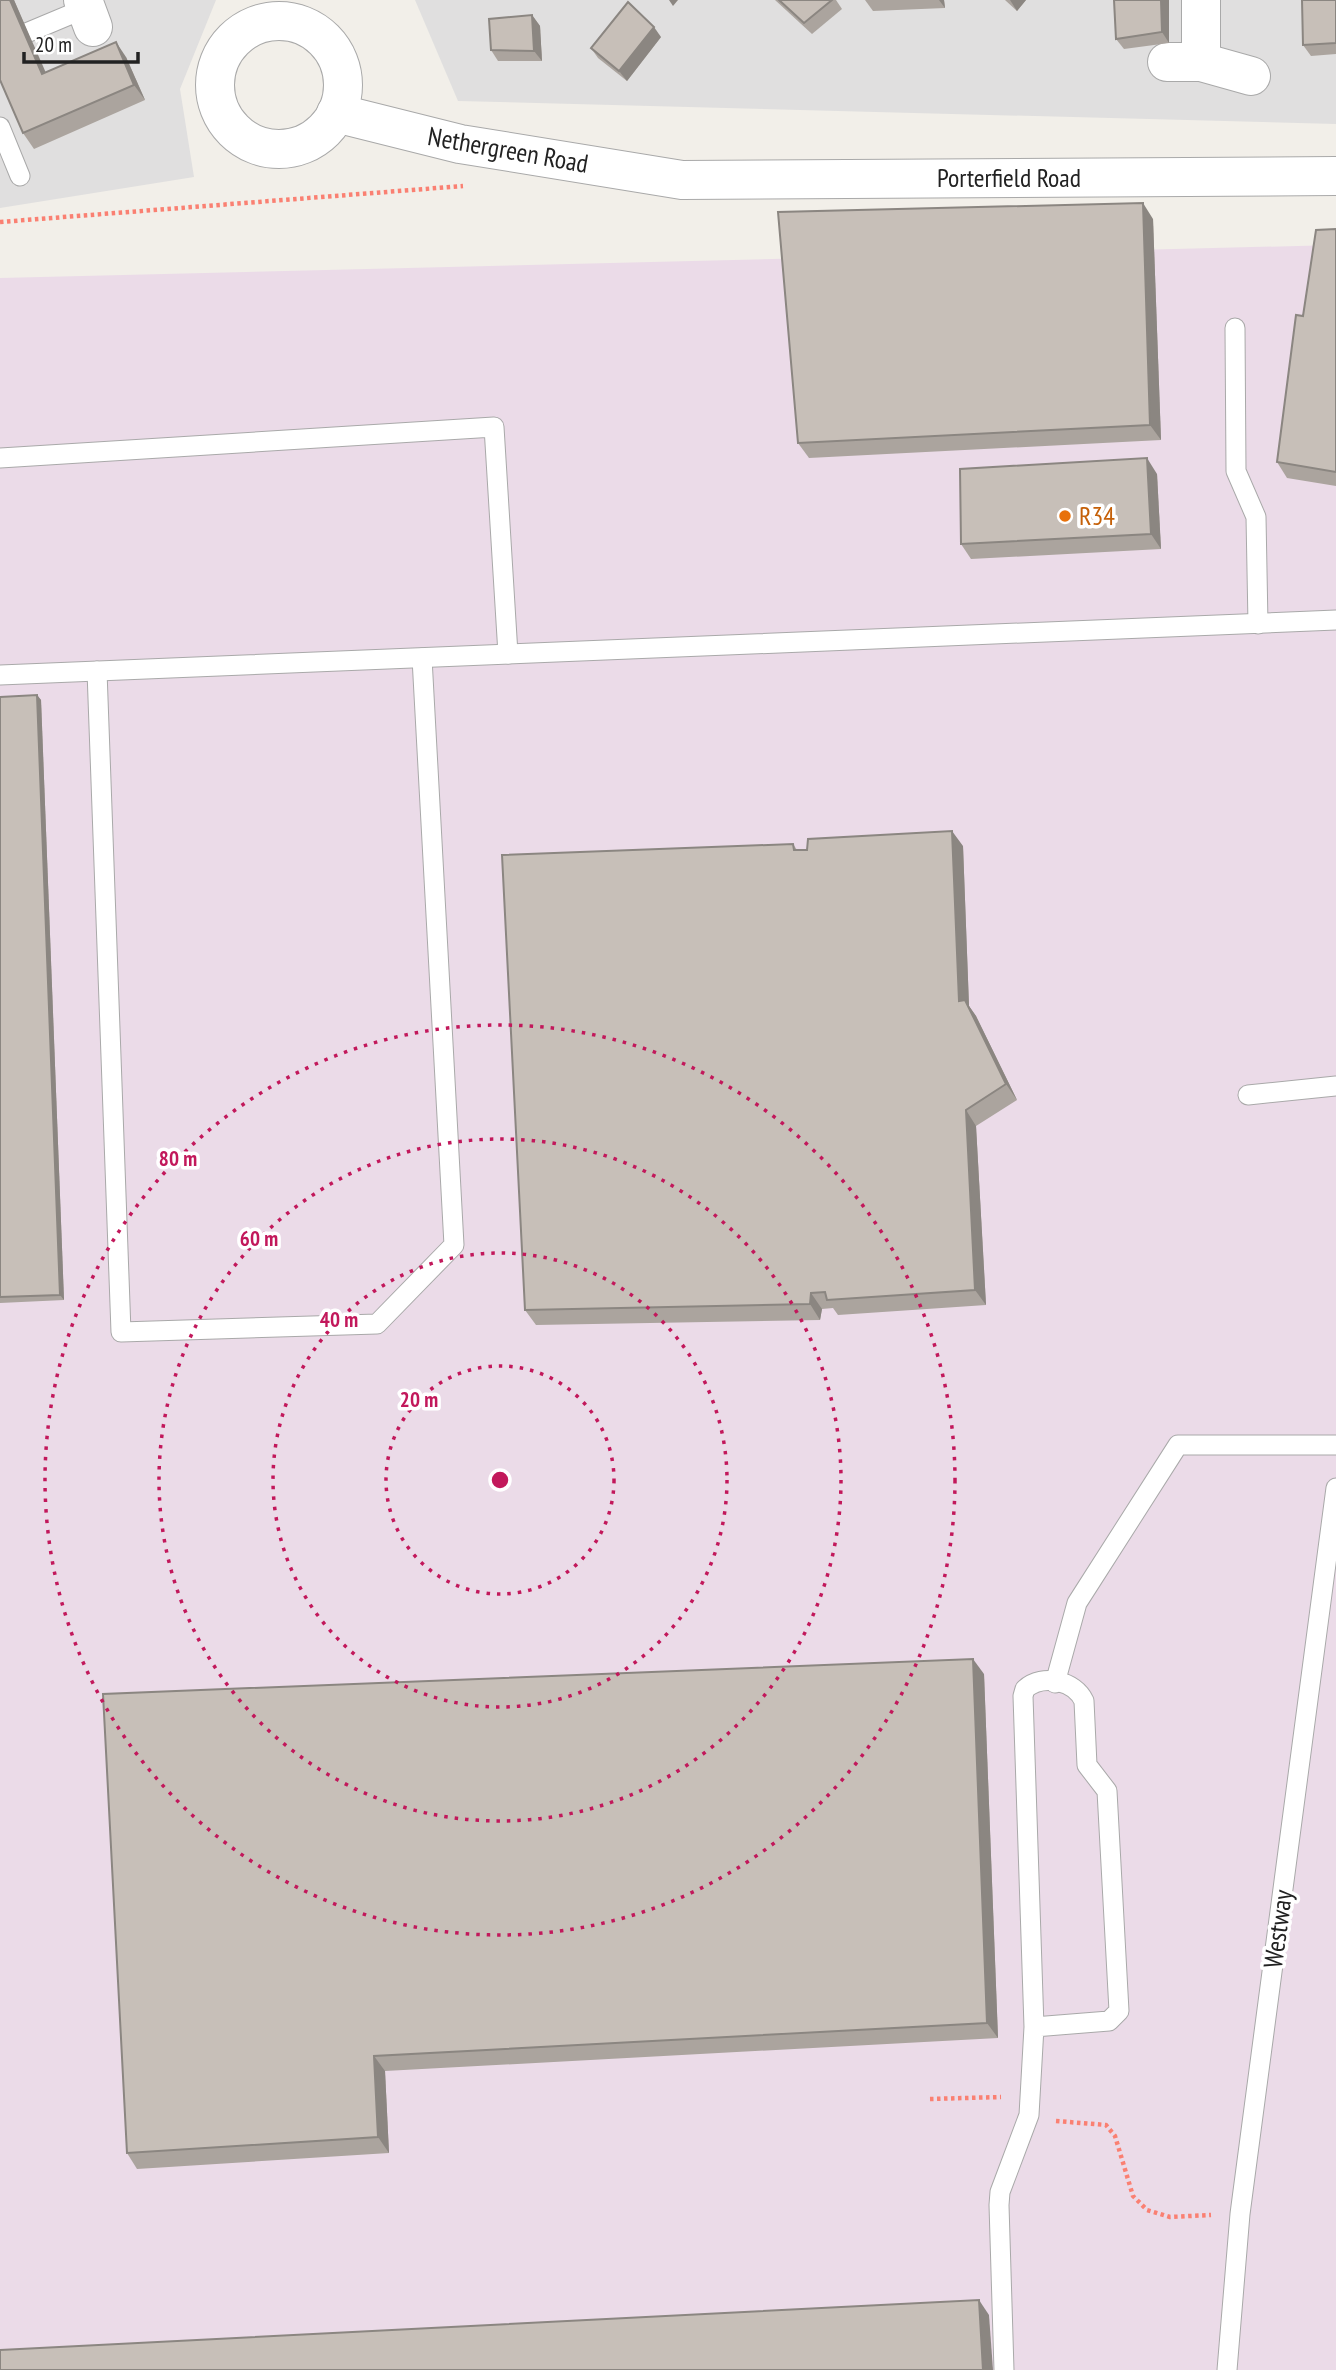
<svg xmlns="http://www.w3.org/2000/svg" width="1336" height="2370" font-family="'PT Sans Narrow',sans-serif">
<rect width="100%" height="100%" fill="#f2efe9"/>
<g fill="#e0dfdf">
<polygon points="0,0 216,0 180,89 194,177 0,208"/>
<polygon points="415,0 1336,0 1336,124 458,101"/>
</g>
<polygon fill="#ebdbe8" points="1336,245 1336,2370 0,2370 0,278"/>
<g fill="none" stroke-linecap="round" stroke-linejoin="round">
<defs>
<g id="service">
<polyline points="0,44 86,8"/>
<polyline points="0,127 20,176"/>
<polyline points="1235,328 1236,471 1256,517 1258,624"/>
<polyline points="0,458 494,427 508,654"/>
<polyline points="97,671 121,1332 377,1324 454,1245 422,658"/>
<polyline points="0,675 1336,620"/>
<polyline points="1248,1095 1336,1086"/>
<polyline points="1055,1683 1077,1603 1178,1445 1336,1445"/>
<path d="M 1004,2370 L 999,2205 L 1000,2192 L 1029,2115 L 1034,2027 L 1023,1696 L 1025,1689 C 1043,1673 1075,1681 1084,1701 L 1087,1765 L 1107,1791 L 1119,2011 L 1109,2021 L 1034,2027"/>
<polyline points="1227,2370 1240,2214 1336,1488"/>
</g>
<g id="minor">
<polyline points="83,0 93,27"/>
<polyline points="1201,0 1201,62"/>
<polyline points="1167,62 1201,62 1251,76"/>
</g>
<g id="tertiary">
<circle cx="279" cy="85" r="64"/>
<polyline points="336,113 460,144 682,180 1336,176"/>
</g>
</defs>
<use href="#service" stroke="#a9a9a9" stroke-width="21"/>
<use href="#minor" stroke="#a9a9a9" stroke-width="40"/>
<use href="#tertiary" stroke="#a9a9a9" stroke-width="40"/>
<g stroke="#fa8072" stroke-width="4.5" stroke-dasharray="3.5 3.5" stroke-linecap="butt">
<polyline points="0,222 463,186"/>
<polyline points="930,2099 1001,2097"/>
<polyline points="1056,2121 1106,2125 1115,2136 1133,2196 1147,2210 1170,2217 1211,2215"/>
</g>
<use href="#service" stroke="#fff" stroke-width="19"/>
<use href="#minor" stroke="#fff" stroke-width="38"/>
<use href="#tertiary" stroke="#fff" stroke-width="38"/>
</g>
<g fill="#aba49e">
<polygon points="0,0 14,0 45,73 126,57 145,100 34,149 23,133"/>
<polygon points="775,0 836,0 842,9 812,34"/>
<polygon points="865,0 944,0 945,8 873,11"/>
<polygon points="1005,0 1026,0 1017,11"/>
<polygon points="1114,0 1169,0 1169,43 1124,49 1116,39"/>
<polygon points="1336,0 1336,54 1311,56 1303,45"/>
<polygon points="532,15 540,26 542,61 498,61 491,50"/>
<polygon points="661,37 627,81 598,58 591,48"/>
<polygon points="1153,219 1161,440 809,458 798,443"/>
<polygon points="1336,229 1336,486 1287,478 1277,462 1303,316"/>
<polygon points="1157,474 1161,549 971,559 961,544"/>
<polygon points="37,695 41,700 64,1300 0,1303 0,697"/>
<polygon points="793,844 797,850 963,846 969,1006 976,1016 1017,1100 976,1126 986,1305 838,1315 833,1308 822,1309 820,1320 536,1325 525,1310"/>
<polygon points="984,1674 998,2038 385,2071 389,2153 137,2169 127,2153"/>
</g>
<g fill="#8b8681">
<polygon points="10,0 14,0 53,89 42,74"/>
<polygon points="669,0 678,0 673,6"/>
<polygon points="939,0 944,0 945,8"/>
<polygon points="1010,0 1026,0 1017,11"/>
<polygon points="1161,0 1169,0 1169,43 1162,32"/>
<polygon points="532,15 540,26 542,61 534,51"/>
<polygon points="654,27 661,37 627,81 619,71"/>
<polygon points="116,42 126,57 145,100 134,85"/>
<polygon points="1143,203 1153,219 1161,440 1150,425"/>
<polygon points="1147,458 1157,474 1161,549 1151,534"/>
<polygon points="37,695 41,700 64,1300 60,1295"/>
<polygon points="952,831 963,846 969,1006 976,1016 1017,1100 1006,1084 959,1001"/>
<polygon points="966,1110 976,1126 986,1305 975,1290"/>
<polygon points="811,1293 822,1309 820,1320 810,1304"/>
<polygon points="973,1659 984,1674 998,2038 987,2023"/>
<polygon points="374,2056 385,2071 389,2153 378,2137"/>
<polygon points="979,2300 989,2315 993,2370 983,2370"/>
</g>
<g fill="#c7bfb8" stroke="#8b8681" stroke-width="2">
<polygon points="0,0 10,0 42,74 116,42 134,85 23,133 0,80"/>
<polygon points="779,0 832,0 804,23"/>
<polygon points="1114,0 1161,0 1162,32 1116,39"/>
<polygon points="1302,0 1336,0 1336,43 1303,45"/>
<polygon points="628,2 654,27 619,71 591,48"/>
<polygon points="532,15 534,51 491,50 489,19"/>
<polygon points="1143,203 1150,425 798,443 778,212"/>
<polygon points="1336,229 1336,472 1277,462 1296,315 1303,316 1316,230"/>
<polygon points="1147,458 1151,534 961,544 960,469"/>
<polygon points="37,695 60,1295 0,1297 0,697"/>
<polygon points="952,831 959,1001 965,1000 1006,1084 966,1110 975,1290 827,1300 825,1292 811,1293 810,1304 525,1310 502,855 793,844 794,850 807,850 808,839"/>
<polygon points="973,1659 987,2023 374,2056 378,2137 127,2153 103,1694"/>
<polygon points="979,2300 983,2370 0,2370 0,2350"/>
</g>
<g fill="none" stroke="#c2185b" stroke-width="3.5" stroke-dasharray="3.5 7">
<circle cx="500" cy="1480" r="114"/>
<circle cx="500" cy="1480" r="227"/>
<circle cx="500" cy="1480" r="341"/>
<circle cx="500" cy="1480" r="455"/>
</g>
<circle fill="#e8710a" stroke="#fff" stroke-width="2.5" cx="1065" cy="516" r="7"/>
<g text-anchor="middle" stroke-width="7" stroke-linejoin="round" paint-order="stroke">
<g font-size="26" fill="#222" stroke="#fff">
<text transform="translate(508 150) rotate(10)" y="9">Nethergreen Road</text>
<text x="1009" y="187">Porterfield Road</text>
<text transform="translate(1278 1929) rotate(-82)" y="9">Westway</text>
</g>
<g font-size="26" fill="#c56008" stroke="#fff" text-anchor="start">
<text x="1079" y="525">R34</text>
</g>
</g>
<circle cx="500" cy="1480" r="10" fill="#c2185b" stroke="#fff" stroke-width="3.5"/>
<g font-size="21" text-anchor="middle" font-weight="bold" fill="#c2185b" stroke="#fff" stroke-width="7" stroke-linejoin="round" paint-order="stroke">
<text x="178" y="1166">80 m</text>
<text x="259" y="1246">60 m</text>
<text x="339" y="1327">40 m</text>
<text x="419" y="1407">20 m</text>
</g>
<path d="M24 52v10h114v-10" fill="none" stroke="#222222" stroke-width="3.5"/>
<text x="35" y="52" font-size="21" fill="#222222" stroke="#ffffff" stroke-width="5" paint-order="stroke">20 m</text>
</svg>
